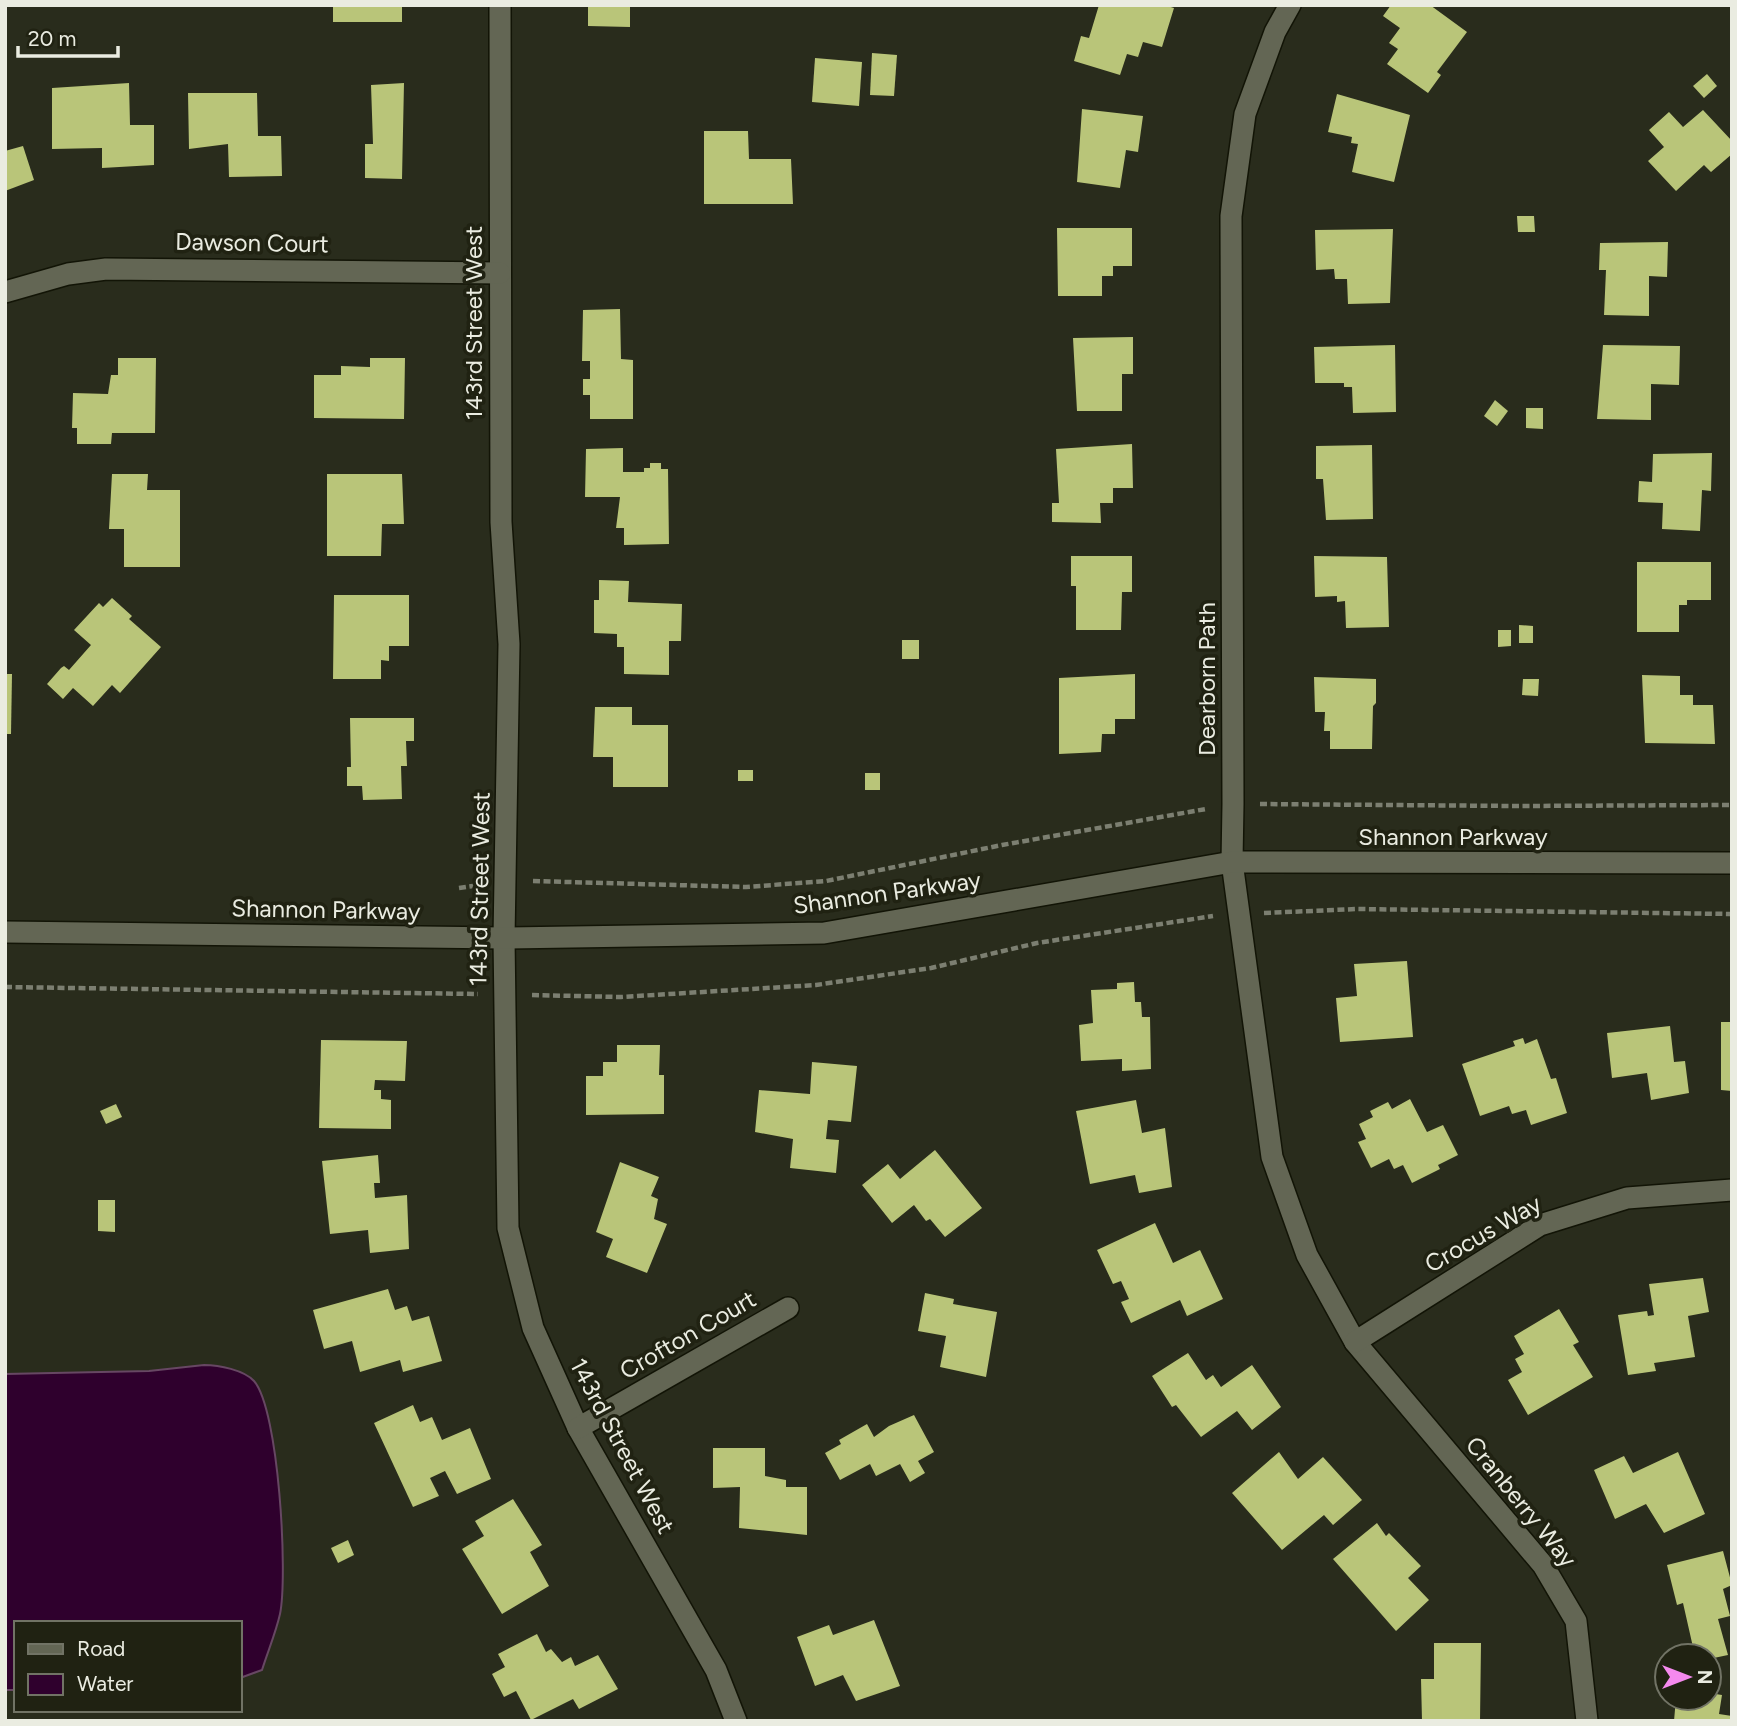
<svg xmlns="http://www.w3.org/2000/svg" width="1737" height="1726" font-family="Figtree,sans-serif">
<rect width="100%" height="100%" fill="#292c1c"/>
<path fill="#2f002d" stroke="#674763" stroke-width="2" d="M 204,1365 C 219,1365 244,1370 254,1381 C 279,1410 288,1575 280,1614 C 276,1632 268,1651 262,1670 L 240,1678 L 240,1623 L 16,1623 L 16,1690 L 5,1690 L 5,1374 L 149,1371 Z"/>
<g fill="#b9c579">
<rect x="333" y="5" width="69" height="17"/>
<polygon points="588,5 630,5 630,27 588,26"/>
<polygon points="1099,5 1164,5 1174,8 1162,47 1143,42 1138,57 1127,54 1120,75 1074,61 1081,36 1089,38"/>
<polygon points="1391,5 1430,5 1467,32 1437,72 1441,75 1428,93 1387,64 1398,49 1389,43 1400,28 1383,16"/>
<polygon points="872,53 897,55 894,96 870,95"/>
<polygon points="815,58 862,62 859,106 812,102"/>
<polygon points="1707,74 1717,86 1704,98 1693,86"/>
<polygon points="129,83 130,125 154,125 154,165 102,168 102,148 52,149 52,88"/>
<polygon points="404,83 402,179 365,178 365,144 373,144 371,85"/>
<polygon points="188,93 257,93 258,136 281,136 282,176 229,177 228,144 189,149"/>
<polygon points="1337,94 1410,115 1394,182 1352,172 1358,144 1351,143 1352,137 1328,132"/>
<polygon points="1082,109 1143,116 1138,152 1126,150 1120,188 1077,182"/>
<polygon points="1703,110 1732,141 1732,154 1711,172 1704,165 1676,191 1648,161 1664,147 1649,130 1669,112 1683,127"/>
<polygon points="704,131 748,131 749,159 791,159 793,204 704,204"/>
<polygon points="23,146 34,180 5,191 5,151"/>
<polygon points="1517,216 1534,216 1535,232 1518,232"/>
<polygon points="1057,228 1132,228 1132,266 1113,266 1113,276 1102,276 1102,296 1058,296"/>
<polygon points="1393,229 1390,303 1348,304 1347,279 1335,279 1334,269 1316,270 1315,230"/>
<polygon points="1668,242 1667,277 1649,276 1649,316 1604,315 1606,270 1599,270 1600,243"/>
<polygon points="620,309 621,359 633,360 633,419 590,419 590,395 583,395 583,379 590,379 590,361 582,361 583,310"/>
<polygon points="1133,337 1133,374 1122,374 1122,411 1077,411 1073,338"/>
<polygon points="1395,345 1396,412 1353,413 1352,387 1344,387 1344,383 1315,383 1314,347"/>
<polygon points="1603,345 1680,346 1679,385 1651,384 1651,420 1597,419"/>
<polygon points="118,358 156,358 155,433 112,433 111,444 77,444 77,428 72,428 73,393 108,394 111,375 118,375"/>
<polygon points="370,358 405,358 404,419 314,418 314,375 341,375 341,366 370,367"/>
<polygon points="1495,400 1508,411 1497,426 1484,416"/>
<polygon points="1526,408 1543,408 1543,429 1526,428"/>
<polygon points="1132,444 1133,488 1113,488 1113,503 1100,503 1101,523 1052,522 1052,503 1059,503 1056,449"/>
<polygon points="1372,445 1373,519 1326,520 1323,479 1316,479 1316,446"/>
<polygon points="623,448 623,472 644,472 644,468 650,468 650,463 661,463 661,469 668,469 669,544 624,545 624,528 616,528 620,497 585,497 586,449"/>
<polygon points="1712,453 1711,491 1702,490 1700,531 1662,529 1663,503 1638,502 1639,481 1652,482 1653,454"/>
<polygon points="112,474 148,474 147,490 180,490 180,567 124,567 124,529 109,529"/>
<polygon points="327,474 402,474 404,524 382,524 381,556 327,556"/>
<polygon points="1071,556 1132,556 1132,592 1122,592 1121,630 1076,630 1076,586 1071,586"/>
<polygon points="1314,556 1387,557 1389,627 1346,628 1345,601 1337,602 1337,596 1315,597"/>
<polygon points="1637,562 1711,562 1711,600 1687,600 1687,605 1679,605 1679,632 1637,632"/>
<polygon points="599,580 629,581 628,602 682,604 681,641 669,641 669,675 624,674 624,647 617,647 617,634 594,633 594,600 599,600"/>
<polygon points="334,595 409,595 409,646 389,646 389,661 381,660 381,679 333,679"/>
<polygon points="112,598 132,616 129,619 161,647 120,693 112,685 93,706 73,688 63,699 47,684 61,668 64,666 69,670 91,645 74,630 99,603 103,607"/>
<polygon points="1519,625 1533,626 1533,643 1519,643"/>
<polygon points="1498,630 1511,630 1511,646 1498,647"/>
<rect x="902" y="640" width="17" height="19"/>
<polygon points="5,674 12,674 11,734 5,734"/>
<polygon points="1135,674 1135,719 1115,719 1115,734 1102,734 1101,752 1059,754 1059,678"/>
<polygon points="1642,675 1680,676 1680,695 1693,695 1693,705 1713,705 1715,744 1645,743"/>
<polygon points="1314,677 1376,679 1376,703 1373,706 1372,749 1330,749 1330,731 1324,731 1325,712 1315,712"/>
<polygon points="1523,679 1539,679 1538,696 1522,695"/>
<polygon points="595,707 632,707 632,725 668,725 668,787 613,787 613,757 593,757"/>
<polygon points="350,718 414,718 414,741 406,741 407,766 401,766 402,799 363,800 362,786 347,786 347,767 351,767"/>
<rect x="738" y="770" width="15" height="11"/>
<rect x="865" y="773" width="15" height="17"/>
<polygon points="1407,961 1413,1037 1340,1042 1336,998 1357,996 1354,964"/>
<polygon points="1134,982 1135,1002 1141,1002 1142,1017 1150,1017 1151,1069 1122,1071 1122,1059 1081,1061 1079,1025 1093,1023 1091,990 1117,989 1117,983"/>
<polygon points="1721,1022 1732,1022 1732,1091 1721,1090"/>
<polygon points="1670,1026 1674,1062 1685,1061 1689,1093 1651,1100 1647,1073 1612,1078 1607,1033"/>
<polygon points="1523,1038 1525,1044 1537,1039 1551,1079 1556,1078 1567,1113 1531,1125 1526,1110 1512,1114 1509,1106 1480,1116 1462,1064 1515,1046 1513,1041"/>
<polygon points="321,1040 407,1041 405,1081 375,1080 374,1090 381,1090 381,1099 391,1100 391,1129 319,1128"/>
<polygon points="617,1045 660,1045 659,1075 664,1075 664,1114 586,1115 586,1076 603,1076 603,1062 617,1062"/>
<polygon points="812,1062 857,1066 851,1122 828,1120 826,1139 839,1140 836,1173 790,1168 793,1139 755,1132 759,1090 810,1094"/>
<polygon points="1410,1099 1427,1132 1443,1125 1458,1155 1438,1165 1440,1169 1412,1183 1403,1165 1394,1169 1389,1159 1371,1168 1358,1142 1366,1139 1359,1124 1373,1117 1370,1111 1388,1102 1392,1109"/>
<polygon points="1136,1100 1142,1133 1165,1128 1172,1187 1139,1193 1135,1175 1090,1184 1076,1111"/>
<polygon points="116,1104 122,1117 106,1124 100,1111"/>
<polygon points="935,1150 982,1208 945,1237 930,1219 926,1221 914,1205 892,1223 862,1185 888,1164 900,1179"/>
<polygon points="378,1155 380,1183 374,1183 375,1198 407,1195 409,1249 370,1253 368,1230 330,1234 322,1161"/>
<polygon points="620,1162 659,1177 651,1196 658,1199 654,1219 667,1224 647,1273 606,1257 613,1239 596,1232"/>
<polygon points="98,1200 115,1200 115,1232 98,1231"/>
<polygon points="1155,1223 1173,1263 1200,1250 1223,1299 1187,1316 1180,1300 1131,1323 1121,1302 1129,1299 1121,1281 1113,1284 1097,1250"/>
<polygon points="1703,1278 1709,1312 1688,1316 1695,1357 1654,1363 1656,1371 1628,1375 1618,1315 1647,1311 1648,1316 1654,1315 1649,1284"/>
<polygon points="388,1289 395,1310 407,1306 412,1321 429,1316 442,1361 403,1372 400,1360 360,1372 352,1341 324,1349 313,1310"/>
<polygon points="925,1293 954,1299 953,1304 997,1312 986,1377 940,1367 946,1336 918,1331"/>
<polygon points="1559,1309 1579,1342 1573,1345 1593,1377 1528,1415 1508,1380 1522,1372 1515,1359 1524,1354 1514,1336"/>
<polygon points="1188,1353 1206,1380 1213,1375 1221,1387 1252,1365 1281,1407 1252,1430 1237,1411 1201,1437 1176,1405 1172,1407 1152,1376"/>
<polygon points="413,1405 420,1422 432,1417 442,1440 470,1428 491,1479 457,1494 445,1471 430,1478 439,1496 413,1507 374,1423"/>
<polygon points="914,1415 934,1452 918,1461 925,1473 910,1482 900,1464 876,1476 870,1464 840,1480 825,1453 841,1444 839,1440 867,1424 874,1437 889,1426"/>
<polygon points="713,1448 765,1448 765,1476 786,1480 786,1487 807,1487 807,1535 739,1528 740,1487 713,1488"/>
<polygon points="1279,1452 1298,1479 1323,1457 1362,1500 1333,1525 1324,1515 1282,1550 1232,1493"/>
<polygon points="1678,1452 1705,1514 1664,1533 1646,1504 1615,1519 1594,1470 1624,1456 1633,1473"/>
<polygon points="513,1499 542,1545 530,1552 549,1586 502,1614 462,1549 484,1536 475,1521"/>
<polygon points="1377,1523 1386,1536 1389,1533 1421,1566 1408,1578 1429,1600 1396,1631 1333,1559"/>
<polygon points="348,1540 354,1555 338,1563 331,1548"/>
<polygon points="1723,1551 1732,1585 1723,1589 1730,1616 1718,1619 1728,1655 1709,1659 1709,1656 1695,1656 1683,1603 1677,1605 1667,1565"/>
<polygon points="874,1620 900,1686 856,1701 843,1675 815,1686 797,1637 829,1625 833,1635"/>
<polygon points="537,1634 546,1652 551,1649 562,1662 571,1657 575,1666 598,1655 618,1689 579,1709 573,1699 531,1720 516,1691 504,1697 492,1674 505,1667 498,1654"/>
<polygon points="1434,1643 1481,1643 1480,1721 1422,1721 1421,1679 1434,1679"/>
<polygon points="1709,1693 1722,1695 1719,1714 1732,1716 1732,1721 1674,1721 1676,1698 1709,1698"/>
</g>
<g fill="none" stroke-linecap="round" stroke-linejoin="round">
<defs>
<g id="street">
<polyline points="500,5 501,522 509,644 504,938 508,1228 533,1328 578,1428 716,1670 736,1721"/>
<polyline points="1290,5 1275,32 1245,114 1231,216 1233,804 1232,862 1272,1157 1307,1255 1355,1342 1543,1565 1576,1621 1587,1721"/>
<polyline points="5,292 68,274 106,269 500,273"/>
<polyline points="1355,1342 1540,1225 1627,1198 1732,1190"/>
<polyline points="578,1428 788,1308"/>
</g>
<polyline id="secondary" points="5,932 504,938 824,933 1232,862 1732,863"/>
</defs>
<use href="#street" stroke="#121406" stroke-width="24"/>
<use href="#secondary" stroke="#121406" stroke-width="24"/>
<g stroke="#7c7f71" stroke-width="4.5" stroke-dasharray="7 3.5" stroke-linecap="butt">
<polyline points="1260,804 1517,806 1732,805"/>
<polyline points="533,881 746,887 826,881 1002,845 1206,809"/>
<polyline points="459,888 479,885"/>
<polyline points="1264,913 1357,909 1732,914"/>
<polyline points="5,987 478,994"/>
<polyline points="532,995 621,997 816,985 931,968 1037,943 1213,916"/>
</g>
<use href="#street" stroke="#636654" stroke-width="21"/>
<use href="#secondary" stroke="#636654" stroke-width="21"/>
</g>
<g text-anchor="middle" stroke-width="7" stroke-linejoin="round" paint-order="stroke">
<g font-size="24" fill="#eaece1" stroke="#202212">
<text transform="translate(252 243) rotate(1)" y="8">Dawson Court</text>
<text transform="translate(474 323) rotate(-90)" y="8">143rd Street West</text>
<text transform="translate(1207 679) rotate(-90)" y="8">Dearborn Path</text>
<text x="1453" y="845">Shannon Parkway</text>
<text transform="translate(480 889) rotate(-89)" y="8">143rd Street West</text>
<text transform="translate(887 893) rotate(-8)" y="8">Shannon Parkway</text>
<text transform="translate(326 910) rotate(1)" y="8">Shannon Parkway</text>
<text transform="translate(1483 1234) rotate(-30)" y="8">Crocus Way</text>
<text transform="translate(688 1335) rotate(-30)" y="8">Crofton Court</text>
<text transform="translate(622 1446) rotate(62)" y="8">143rd Street West</text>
<text transform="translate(1521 1502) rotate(51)" y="8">Cranberry Way</text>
</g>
</g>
<rect width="1737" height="1726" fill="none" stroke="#eaece1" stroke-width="14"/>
<rect x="14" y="1621" width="228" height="91" fill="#202212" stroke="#717365" stroke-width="2"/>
<rect x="28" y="1644" width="35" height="10" fill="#636654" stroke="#717365" stroke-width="2"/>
<text x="77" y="1656" font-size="21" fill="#eaece1">Road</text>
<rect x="28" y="1674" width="35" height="21" fill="#2f002d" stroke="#717365" stroke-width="2"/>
<text x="77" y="1691" font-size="21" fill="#eaece1">Water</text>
<g transform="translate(1688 1677) rotate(90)"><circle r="33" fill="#202212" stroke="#717365" stroke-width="2"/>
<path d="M0-5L12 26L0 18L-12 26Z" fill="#f589ee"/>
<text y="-10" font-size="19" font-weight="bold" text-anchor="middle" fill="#eaece1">N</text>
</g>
<path d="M18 46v10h100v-10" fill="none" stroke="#eaece1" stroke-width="3.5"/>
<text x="28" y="46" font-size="21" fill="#eaece1" stroke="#202212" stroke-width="5" paint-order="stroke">20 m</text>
</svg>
